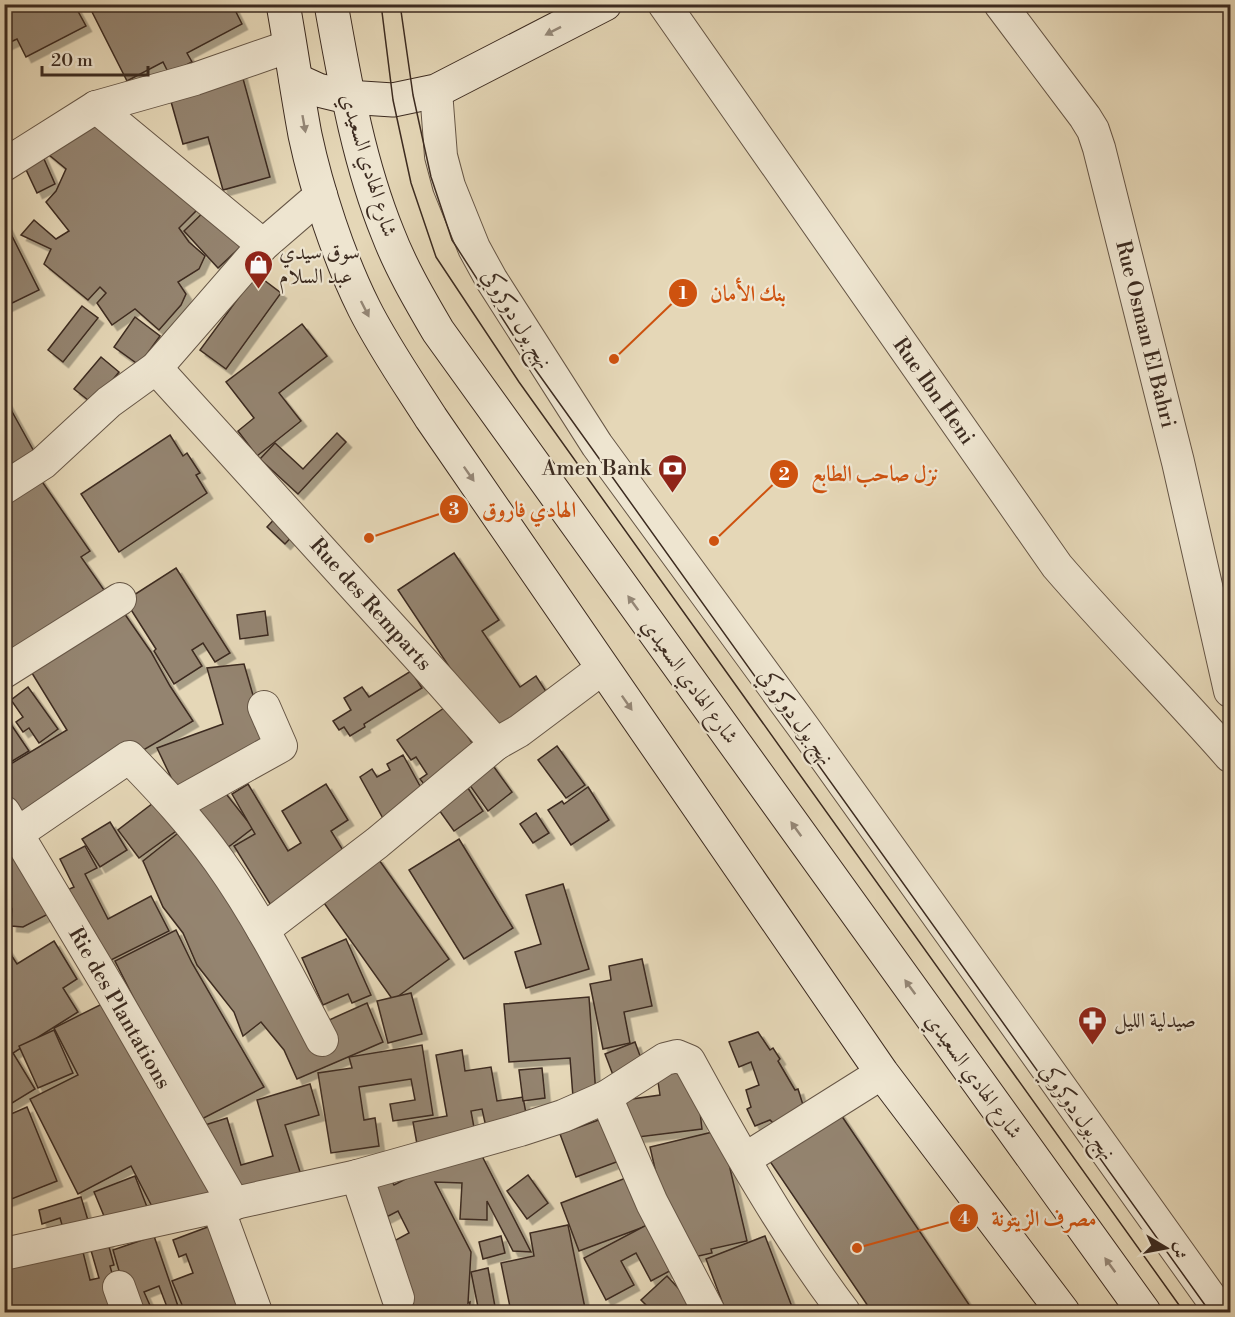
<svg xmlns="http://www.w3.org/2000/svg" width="1235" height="1317" font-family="'Libre Bodoni',Amiri,serif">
<defs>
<filter id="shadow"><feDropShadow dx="5.5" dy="5.5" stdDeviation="0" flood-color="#0004"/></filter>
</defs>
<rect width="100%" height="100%" fill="#e5d7b7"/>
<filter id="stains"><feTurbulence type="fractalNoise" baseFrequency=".00333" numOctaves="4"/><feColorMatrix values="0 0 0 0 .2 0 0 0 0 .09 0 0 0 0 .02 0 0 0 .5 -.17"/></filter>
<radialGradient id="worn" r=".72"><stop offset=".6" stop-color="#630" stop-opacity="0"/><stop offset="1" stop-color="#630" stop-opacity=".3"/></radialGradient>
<g fill="#94846f" stroke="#3c2b20" stroke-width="1.5" fill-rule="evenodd" filter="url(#shadow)">
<polygon points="6,4 74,4 86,26 26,57 17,39 4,45 4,10 7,8"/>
<polygon points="88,4 232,4 242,24 187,53 192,62 169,74 163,62 127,81"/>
<polygon points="239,64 270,177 223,190 208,137 183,144 166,84"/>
<polygon points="99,112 206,201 179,228 189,242 205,256 199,269 178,282 186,294 181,305 159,330 135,309 112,325 97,303 106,293 100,287 88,300 44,264 51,249 21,235 34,220 56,239 69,231 46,202 56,191 66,169 43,150"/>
<polygon points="40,150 55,184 37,193 21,159"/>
<polygon points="214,202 249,239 218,268 184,231"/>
<polygon points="4,220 39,290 4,307"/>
<polygon points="256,274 281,293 226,369 200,350"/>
<polygon points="82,306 98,318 63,362 48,350"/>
<polygon points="135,317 160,336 139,365 114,347"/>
<polygon points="302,324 327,356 279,393 301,421 257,456 238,431 254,418 226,382"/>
<polygon points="101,357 119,372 93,404 74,389"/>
<polygon points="4,397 42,466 4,487"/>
<polygon points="337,433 346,442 298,494 260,459 275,443 303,469"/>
<polygon points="170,435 183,456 187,453 200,473 196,475 207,493 119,552 81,494"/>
<polygon points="34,470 90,551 81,557 111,600 17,666 4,649 4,491"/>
<polygon points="281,512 299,529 285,544 267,527"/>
<polygon points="454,553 499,620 482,631 520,687 536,676 547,693 492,731 398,590"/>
<polygon points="176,568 230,653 215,662 203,643 192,650 202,666 174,684 154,651 156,649 123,597 134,595"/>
<polygon points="122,610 151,652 170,686 193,721 22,821 4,792 4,768 67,730 27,665"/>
<polygon points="265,611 268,635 240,639 237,615"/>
<polygon points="244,664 268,747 178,792 157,748 223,724 207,668"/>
<polygon points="411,671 422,688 364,724 365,727 350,736 344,727 339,730 333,721 351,710 344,698 362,687 369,697"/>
<polygon points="28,687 58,729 39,743 29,728 23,732 16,722 23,717 11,700"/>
<polygon points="447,706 481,756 429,791 420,779 427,774 416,757 411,760 397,740"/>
<polygon points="4,714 29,751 4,766"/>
<polygon points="557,746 585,785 566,798 538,760"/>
<polygon points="403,755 426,797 385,822 360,777 372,769 377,777 390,770 387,764"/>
<polygon points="489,760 512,792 488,811 464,777"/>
<polygon points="216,781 253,828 222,852 186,804"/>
<polygon points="464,782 483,811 454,831 434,803"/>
<polygon points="248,784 288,851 301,843 282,811 326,784 348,820 331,831 349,860 272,907 234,846 255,834 232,794"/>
<polygon points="588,787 609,820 571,845 548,810 562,801 564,804"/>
<polygon points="161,797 183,826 139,858 118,830"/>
<polygon points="4,809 56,910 23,927 11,926 12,909 6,897 7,865 4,859"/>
<polygon points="536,813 549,833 533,843 520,824"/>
<polygon points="110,822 127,850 100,867 82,839"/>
<polygon points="187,826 335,1033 329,1020 367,1003 383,1042 297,1079 284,1050 261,1022 243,1036 234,1012 197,965 183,933 163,907 143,861"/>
<polygon points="459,839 513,928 464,959 409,870"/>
<polygon points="85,846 97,868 85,874 108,919 151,896 169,931 105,963 67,890 74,887 60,859"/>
<polygon points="377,857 449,959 393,1000 324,903 348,885 345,880"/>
<polygon points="563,884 589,969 526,988 515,952 541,944 526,895"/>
<polygon points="176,930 192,963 264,1087 196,1122 115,961"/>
<polygon points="346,939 371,995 352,1003 348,994 323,1005 302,958"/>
<polygon points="54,941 77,979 63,988 78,1012 13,1053 35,1089 4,1108 4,948 6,947 17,964"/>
<polygon points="642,959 652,1006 624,1012 630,1043 603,1049 590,984 611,980 609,966"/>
<polygon points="411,993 422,1034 388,1043 377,1001"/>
<polygon points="118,996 216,1189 158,1218 131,1166 78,1194 30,1099 78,1075 54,1028"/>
<polygon points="589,997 596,1095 573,1097 570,1058 509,1062 504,1004"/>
<polygon points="54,1030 73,1073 38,1088 19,1046"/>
<polygon points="758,1032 770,1050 773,1048 780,1059 778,1061 795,1090 798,1089 804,1108 773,1123 770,1120 755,1126 747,1109 751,1107 746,1090 759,1085 751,1062 739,1067 729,1042"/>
<polygon points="635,1042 643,1064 613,1075 605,1054"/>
<polygon points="422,1045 433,1115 393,1121 390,1104 415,1100 411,1079 359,1087 364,1120 375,1118 379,1146 331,1153 318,1073 352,1068 349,1057"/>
<polygon points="462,1050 465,1071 491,1067 497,1101 523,1097 527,1119 486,1127 482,1109 471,1111 475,1133 417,1144 413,1122 447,1116 436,1055"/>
<polygon points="542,1068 545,1098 523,1101 519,1070"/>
<polygon points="695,1070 702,1129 630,1138 625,1100 660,1095 657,1075"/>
<polygon points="310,1084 319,1115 285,1125 301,1175 226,1193 205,1125 227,1118 241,1165 273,1156 257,1100"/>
<polygon points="27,1107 57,1181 4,1202 4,1117"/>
<polygon points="837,1109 974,1312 872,1312 767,1157"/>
<polygon points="604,1118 619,1161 576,1177 560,1134"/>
<polygon points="721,1130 747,1241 711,1249 712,1253 676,1261 650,1147"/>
<polygon points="452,1155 482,1156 531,1252 513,1251 487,1201 487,1220 460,1219 462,1183 435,1182 471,1252 468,1303 470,1302 469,1312 416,1312 383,1247 409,1233 398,1211 373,1224 375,1183 389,1176 394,1185"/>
<polygon points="528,1175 548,1203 527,1219 507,1191"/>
<polygon points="135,1176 149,1212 109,1228 94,1192"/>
<polygon points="631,1176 649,1225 579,1251 561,1203"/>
<polygon points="81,1197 90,1227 65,1235 60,1218 42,1224 39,1210"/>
<polygon points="656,1220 681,1265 651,1281 636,1253 621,1261 634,1285 606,1300 584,1258"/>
<polygon points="213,1225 247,1312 185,1312 172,1281 193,1273 186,1254 179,1257 173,1240"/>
<polygon points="568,1225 585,1308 563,1312 511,1312 501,1263 534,1256 530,1233"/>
<polygon points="106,1236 114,1265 110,1266 123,1312 4,1312 4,1258 81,1244 90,1280 99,1278 88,1240"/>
<path d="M 154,1236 L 180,1312 L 131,1312 L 113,1250 ZM 159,1286 L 167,1307 L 153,1312 L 144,1292 Z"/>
<polygon points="501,1236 505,1253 483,1259 479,1242"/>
<polygon points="765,1236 794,1312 726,1312 706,1259"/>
<polygon points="488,1268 496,1312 479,1312 471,1272"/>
<polygon points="667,1276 689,1300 704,1312 653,1312 641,1300"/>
</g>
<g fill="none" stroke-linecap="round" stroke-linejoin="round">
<defs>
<g id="street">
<path d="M 664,4 L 1057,566 C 1113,631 1174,692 1230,756"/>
<polyline points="1000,4 1085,117 1093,130 1099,148 1178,462 1230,691"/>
<polyline points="436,91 441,156 449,186 474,248 491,279 597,445 804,728 1221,1312"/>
<polyline points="96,107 263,245"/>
<polyline points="4,165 96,107 195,79 290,46"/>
<polyline points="156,368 442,683 496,744 519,731 603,668"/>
<polyline points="4,488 43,463 109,402 156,368 263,245 321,195"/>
<polyline points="4,672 120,599"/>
<polyline points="175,805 281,746 264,707"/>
<polyline points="4,812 111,991 234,1204"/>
<path d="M 18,833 L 129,757 C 161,790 192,823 219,861 C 259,917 290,979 322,1040"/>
<polyline points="263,930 377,843 496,744"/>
<polyline points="606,1097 652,1203 709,1312"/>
<polyline points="745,1159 882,1073"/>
<polyline points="357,1176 398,1298"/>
<polyline points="218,1208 256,1312"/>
<path d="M 4,1254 L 357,1176 L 520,1130 L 563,1116 L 606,1097 L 665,1059 L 677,1056 L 689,1061 C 736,1147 785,1234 844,1312"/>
<polyline points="119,1287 128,1312"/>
</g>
<g id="secondary">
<path d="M 283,4 C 291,48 297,92 305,135 C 317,191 339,258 364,308 C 383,346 408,382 431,418 L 882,1073 L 1063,1312"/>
<path d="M 331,4 C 345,82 358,160 388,234 C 401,268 420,300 438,331 L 1144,1312"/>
<polyline points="296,80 318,90 347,97 393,100 436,91 605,4"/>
</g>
</defs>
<use href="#street" stroke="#665646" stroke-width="34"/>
<use href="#secondary" stroke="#3c2b20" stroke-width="35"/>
<use href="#street" stroke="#eee5d0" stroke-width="32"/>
<use href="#secondary" stroke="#eee5d0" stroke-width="33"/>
<g stroke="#3c2b20" stroke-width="1.5">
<polyline points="381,4 393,100 411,183 436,257 519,382 1184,1312"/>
<polyline points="400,4 413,95 431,177 452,240 535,369 1210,1312"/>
</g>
</g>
<defs><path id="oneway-solid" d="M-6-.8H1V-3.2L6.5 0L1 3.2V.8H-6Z" transform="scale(1.5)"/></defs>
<g fill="#958878">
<use href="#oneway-solid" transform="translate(553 31) rotate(153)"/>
<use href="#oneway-solid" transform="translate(304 124) rotate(80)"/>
<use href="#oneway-solid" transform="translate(365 309) rotate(63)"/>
<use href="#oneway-solid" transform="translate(469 474) rotate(55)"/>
<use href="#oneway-solid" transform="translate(633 603) rotate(-126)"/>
<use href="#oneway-solid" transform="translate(627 703) rotate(55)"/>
<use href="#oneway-solid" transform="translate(796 829) rotate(-126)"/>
<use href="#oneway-solid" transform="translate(910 987) rotate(-126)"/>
<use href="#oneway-solid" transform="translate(1110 1265) rotate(-126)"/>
</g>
<defs>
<symbol id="shop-pin" viewBox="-11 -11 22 30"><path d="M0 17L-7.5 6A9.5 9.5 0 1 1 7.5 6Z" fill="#8f2418" stroke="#eee5d0"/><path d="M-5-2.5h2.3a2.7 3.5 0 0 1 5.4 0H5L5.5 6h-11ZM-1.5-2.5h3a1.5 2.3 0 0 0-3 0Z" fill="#fff"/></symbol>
<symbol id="bank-pin" viewBox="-11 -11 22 30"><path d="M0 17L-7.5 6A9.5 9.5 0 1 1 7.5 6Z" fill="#8f2418" stroke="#eee5d0"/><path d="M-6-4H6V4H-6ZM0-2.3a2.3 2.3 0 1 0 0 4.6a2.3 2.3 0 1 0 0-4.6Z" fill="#fff"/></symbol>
<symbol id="pharmacy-pin" viewBox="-11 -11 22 30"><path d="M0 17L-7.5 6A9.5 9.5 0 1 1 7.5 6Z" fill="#8f2418" stroke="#eee5d0"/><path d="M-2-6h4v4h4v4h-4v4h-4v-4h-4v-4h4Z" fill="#fff"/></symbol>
</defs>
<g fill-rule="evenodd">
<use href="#shop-pin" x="242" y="248" width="33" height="45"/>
<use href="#bank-pin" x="656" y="452" width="33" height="45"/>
<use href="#pharmacy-pin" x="1076" y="1004" width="33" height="45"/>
</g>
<g text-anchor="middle" stroke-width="4.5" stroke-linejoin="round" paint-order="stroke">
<g font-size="21" fill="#3c2b20" stroke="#eee5d0">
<text transform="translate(369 165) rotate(73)" y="7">شارع الهادي السعيدي</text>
<text transform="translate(517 319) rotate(58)" y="7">نهج بول دوكروكي</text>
<text transform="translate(1146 334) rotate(76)" y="7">Rue Osman El Bahri</text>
<text transform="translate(934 391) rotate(55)" y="7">Rue Ibn Heni</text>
<text transform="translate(371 604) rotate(48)" y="7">Rue des Remparts</text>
<text transform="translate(690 681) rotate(54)" y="7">شارع الهادي السعيدي</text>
<text transform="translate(796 717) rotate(54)" y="7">نهج بول دوكروكي</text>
<text transform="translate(120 1008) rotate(60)" y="7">Rie des Plantations</text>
<text transform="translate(974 1076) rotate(54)" y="7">شارع الهادي السعيدي</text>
<text transform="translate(1078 1112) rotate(54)" y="7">نهج بول دوكروكي</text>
</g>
<g font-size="21" fill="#3c2b20" stroke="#eee5d0" text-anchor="start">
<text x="279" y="259">سوق سيدي<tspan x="279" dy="24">عبد السلام</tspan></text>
<text x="651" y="475" text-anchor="end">Amen Bank</text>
<text x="1114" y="1027">صيدلية الليل</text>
</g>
</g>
<path fill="none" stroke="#ce520f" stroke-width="2" d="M614 359L683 293M714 541L784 474M369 538L454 509M857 1248L964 1218"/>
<g fill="#ce520f" stroke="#eee5d0" stroke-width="2">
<circle cx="614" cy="359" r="6"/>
<circle cx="714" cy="541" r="6"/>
<circle cx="369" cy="538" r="6"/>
<circle cx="857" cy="1248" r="6"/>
<circle cx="683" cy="293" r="15"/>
<circle cx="784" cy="474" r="15"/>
<circle cx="454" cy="509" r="15"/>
<circle cx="964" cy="1218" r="15"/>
</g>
<g font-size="18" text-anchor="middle" font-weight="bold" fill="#fff">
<text x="683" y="299">1</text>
<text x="784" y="480">2</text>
<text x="454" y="515">3</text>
<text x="964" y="1224">4</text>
</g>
<g font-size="22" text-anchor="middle" font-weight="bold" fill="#ce520f" stroke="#eee5d0" stroke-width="4.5" stroke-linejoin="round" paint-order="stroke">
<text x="748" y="301">بنك الأمان</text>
<text x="875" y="481">نزل صاحب الطابع</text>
<text x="529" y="517">الهادي فاروق</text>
<text x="1044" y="1226">مصرف الزيتونة</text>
</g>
<rect width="1235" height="1317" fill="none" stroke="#e5d7b7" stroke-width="24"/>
<rect x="6" y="6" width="1223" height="1305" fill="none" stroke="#3c2b20" stroke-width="3"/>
<rect x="12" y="12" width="1211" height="1293" fill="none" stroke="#3c2b20" stroke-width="1.5"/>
<g transform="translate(1166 1248) rotate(100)" stroke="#eee5d0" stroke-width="4.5" paint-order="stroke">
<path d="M0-4.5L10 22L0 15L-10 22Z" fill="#3c2b20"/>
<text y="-9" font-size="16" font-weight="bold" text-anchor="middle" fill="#3c2b20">ش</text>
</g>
<path d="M42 66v9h106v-9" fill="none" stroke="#3c2b20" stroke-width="3"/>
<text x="51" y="66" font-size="18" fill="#3c2b20" stroke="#eee5d0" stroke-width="4.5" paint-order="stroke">20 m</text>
<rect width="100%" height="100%" filter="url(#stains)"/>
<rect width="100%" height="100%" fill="url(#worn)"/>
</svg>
